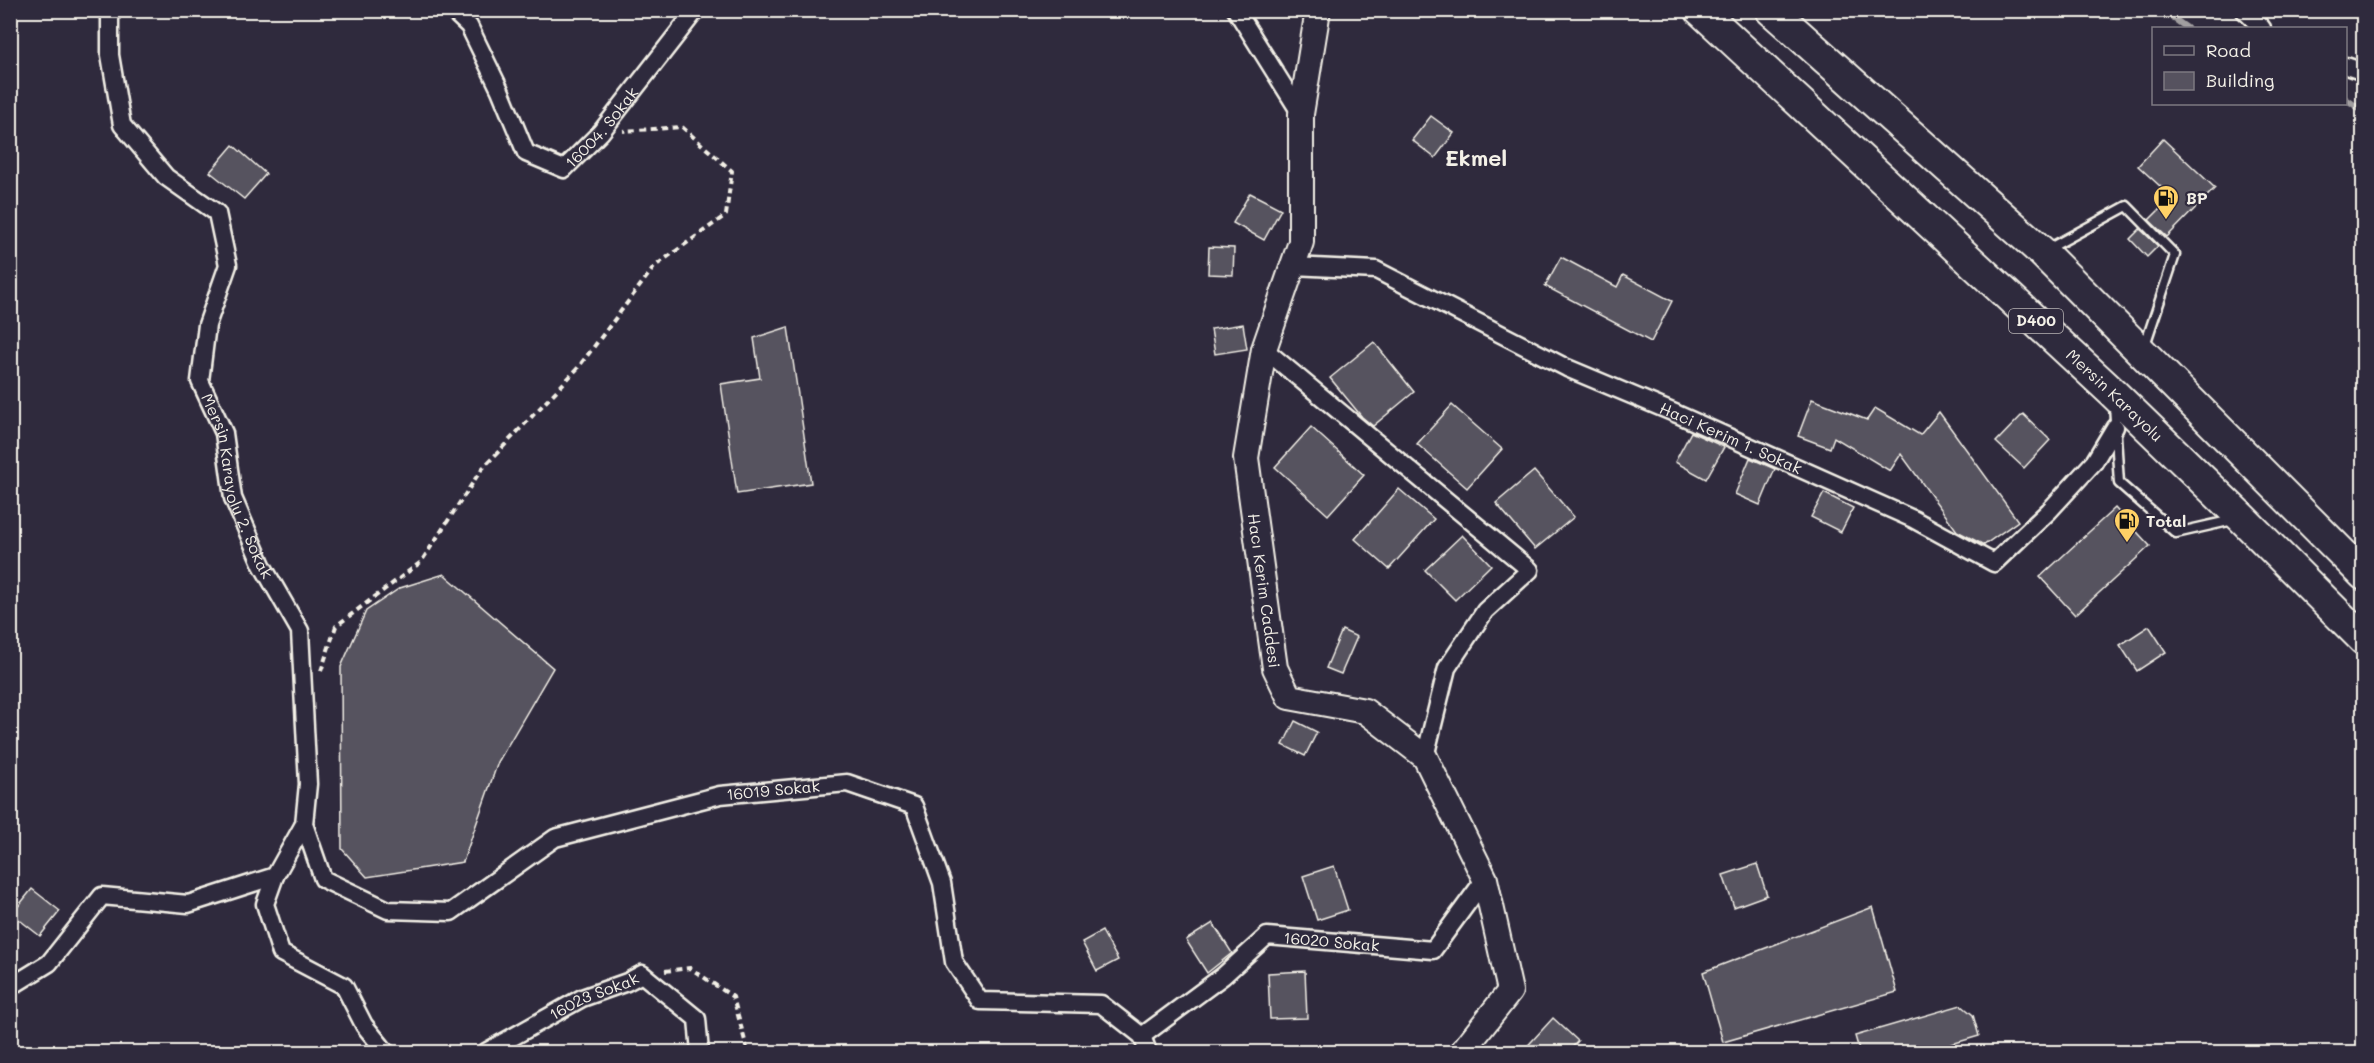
<svg xmlns="http://www.w3.org/2000/svg" width="2374" height="1063" font-family="Mali,sans-serif">
<rect width="100%" height="100%" fill="#2f2a3d"/>
<filter id="ink" filterUnits="userSpaceOnUse"><feTurbulence type="fractalNoise" baseFrequency=".0167" numOctaves="2"/><feDisplacementMap in="SourceGraphic" scale="12" xChannelSelector="R" yChannelSelector="G"/><feConvolveMatrix kernelMatrix="1 2 1 2 8 2 1 2 1" color-interpolation-filters="sRGB"/></filter>
<g filter="url(#ink)">
<g fill="none" stroke-linecap="round" stroke-linejoin="round">
<g stroke="#a19ea0" stroke-width="6">
<polyline points="2162,10 2187,28"/>
<polyline points="2346,99 2364,112"/>
</g>
</g>
<g fill="#56525f" stroke="#f4f1e8" stroke-width="1.5">
<polygon points="1431,116 1454,133 1435,158 1412,140"/>
<polygon points="2163,139 2215,188 2167,237 2149,220 2172,197 2138,166"/>
<polygon points="233,145 266,174 244,199 210,172"/>
<polygon points="1250,193 1281,209 1264,240 1233,223"/>
<polygon points="2140,229 2158,246 2147,257 2130,239"/>
<polygon points="1209,247 1234,248 1233,275 1208,274"/>
<polygon points="1561,257 1617,287 1623,275 1672,301 1651,342 1545,286"/>
<polygon points="1243,324 1247,349 1215,354 1211,329"/>
<polygon points="788,327 811,483 737,494 721,384 760,378 754,338"/>
<polygon points="1374,342 1414,392 1373,426 1362,417 1330,378"/>
<polygon points="1812,399 1867,420 1875,408 1920,435 1939,412 2018,521 1984,545 1957,531 1901,454 1890,471 1834,437 1830,448 1798,436"/>
<polygon points="1452,405 1502,449 1467,488 1417,444"/>
<polygon points="2023,414 2050,440 2024,468 1996,442"/>
<polygon points="1311,427 1364,475 1328,515 1275,467"/>
<polygon points="1691,432 1724,447 1706,479 1675,462"/>
<polygon points="1750,458 1775,469 1760,505 1735,494"/>
<polygon points="1534,471 1574,517 1535,549 1496,503"/>
<polygon points="1399,489 1434,519 1389,569 1355,539"/>
<polygon points="1824,493 1853,508 1841,532 1811,517"/>
<polygon points="2115,508 2150,546 2075,615 2040,577"/>
<polygon points="1462,535 1491,565 1455,600 1425,570"/>
<polygon points="444,574 553,668 498,762 463,862 367,877 342,849 341,667 366,611 400,588"/>
<polygon points="2149,626 2166,652 2137,671 2120,645"/>
<polygon points="1342,630 1357,637 1341,674 1326,668"/>
<polygon points="1295,721 1317,732 1305,756 1283,745"/>
<polygon points="1757,864 1767,895 1734,907 1723,875"/>
<polygon points="1334,866 1348,910 1317,920 1303,876"/>
<polygon points="32,889 60,911 40,936 12,914"/>
<polygon points="1873,907 1897,992 1723,1042 1703,972"/>
<polygon points="1213,923 1232,953 1207,973 1186,940"/>
<polygon points="1102,931 1118,960 1097,971 1082,942"/>
<polygon points="1305,971 1307,1018 1270,1019 1268,973"/>
<polygon points="1961,1005 1973,1015 1979,1036 1921,1053 1860,1053 1855,1036"/>
<polygon points="1553,1018 1578,1041 1567,1053 1521,1053"/>
</g>
<g fill="none" stroke-linecap="round" stroke-linejoin="round">
<defs>
<g id="lane">
<polyline points="2048,249 2127,206 2175,255 2145,345"/>
<polyline points="2114,405 2119,483 2176,533 2233,520"/>
</g>
<g id="street">
<path id="s1" d="M 110,10 L 110,55 L 122,125 L 166,177 L 217,213 L 228,265 L 207,325 L 200,381 L 224,433 L 233,498 L 262,565 L 300,631 L 308,784 L 304,824 L 323,879 L 388,910 L 451,912 L 555,838 L 720,795 L 847,783 L 914,806 L 942,883 L 954,962 L 980,1001 L 1101,1004 L 1142,1036 L 1148,1052"/>
<path id="s2" d="M 452,10 L 469,26 L 500,90 L 526,153 L 564,169 L 601,132 L 696,10"/>
<polyline points="1236,10 1301,114"/>
<polyline points="2244,10 2262,28"/>
<polyline points="2346,66 2364,72"/>
<path id="s3" d="M 1293,266 L 1376,270 L 1567,368 L 1677,414 L 1913,519 L 1994,563 L 2049,511 L 2094,462 L 2115,427"/>
<polyline points="1264,349 1530,570 1485,611 1447,668 1425,757"/>
<polyline points="304,824 275,876 265,904 281,953 344,986 364,1025 386,1052"/>
<polyline points="10,987 49,963 102,896 188,904 275,876"/>
<path id="s4" d="M 1142,1036 L 1223,976 L 1267,936 L 1433,950 L 1485,879"/>
<path id="s5" d="M 486,1052 L 582,998 L 627,982 L 642,974 L 697,1019 L 700,1052"/>
</g>
<g id="secondary">
<path id="s6" d="M 1318,10 L 1301,114 L 1301,242 L 1264,349 L 1246,458 L 1275,668 L 1289,697 L 1365,711 L 1425,757 L 1485,879 L 1510,991 L 1462,1052"/>
</g>
<g id="highway">
<path id="s7" d="M 1700,10 L 2113,393 L 2242,518 L 2364,640"/>
<polyline points="1771,10 2042,252 2364,575"/>
</g>
</defs>
<use href="#lane" stroke="#f4f1e8" stroke-width="13"/>
<use href="#street" stroke="#f4f1e8" stroke-width="21"/>
<use href="#secondary" stroke="#f4f1e8" stroke-width="28"/>
<use href="#highway" stroke="#f4f1e8" stroke-width="34"/>
<g stroke="#f4f1e8" stroke-width="4" stroke-dasharray="6 4.5" stroke-linecap="butt">
<polyline points="321,671 336,626 421,562 481,470 577,369 655,266 726,215 732,171 682,127 623,131"/>
<polyline points="665,971 690,968 733,997 748,1052"/>
</g>
<use href="#lane" stroke="#2f2a3d" stroke-width="8"/>
<use href="#street" stroke="#2f2a3d" stroke-width="16"/>
<use href="#secondary" stroke="#2f2a3d" stroke-width="24"/>
<use href="#highway" stroke="#2f2a3d" stroke-width="30"/>
</g>
</g>
<defs>
<symbol id="fuel-pin" viewBox="-11 -11 22 30"><path d="M0 17L-7.5 6A9.5 9.5 0 1 1 7.5 6Z" fill="#ffd166" stroke="#2f2a3d"/><path d="M-5.5-6h7V0h2V4h1.3V-2.5L3-4.5l.8-.8L6-3V5H2.5V1h-1V6h-7ZM-4.2-4.7v3.2H.2V-4.7Z" fill="#111"/></symbol>
</defs>
<g fill-rule="evenodd">
<use href="#fuel-pin" x="2151" y="183" width="30" height="40"/>
<use href="#fuel-pin" x="2112" y="506" width="30" height="40"/>
</g>
<g text-anchor="middle" stroke-width="4.5" stroke-linejoin="round" paint-order="stroke">
<rect fill="#2f2a3d" stroke="#b9b5b5" stroke-width="1.5" x="2009" y="309" width="54" height="24" rx="4.5"/>
<g font-size="15" font-weight="bold" fill="#f4f1e8">
<text x="2036" y="326">D400</text>
</g>
<g font-size="16" fill="#f4f1e8" stroke="#2f2a3d">
<text dy="6" stroke="none"><textPath href="#s2" startOffset="260">16004. Sokak</textPath></text>
<text dy="6" stroke="none"><textPath href="#s7" startOffset="566">Mersin Karayolu</textPath></text>
<text dy="6" stroke="none"><textPath href="#s3" startOffset="476">Haci Kerim 1. Sokak</textPath></text>
<text dy="6" stroke="none"><textPath href="#s1" startOffset="532">Mersin Karayolu 2. Sokak</textPath></text>
<text dy="6" stroke="none"><textPath href="#s6" startOffset="591">Hacı Kerim Caddesi</textPath></text>
<text dy="6" stroke="none"><textPath href="#s1" startOffset="1430">16019 Sokak</textPath></text>
<text dy="6" stroke="none"><textPath href="#s4" startOffset="225">16020 Sokak</textPath></text>
<text dy="6" stroke="none"><textPath href="#s5" startOffset="122">16023 Sokak</textPath></text>
</g>
<g font-size="16" font-weight="bold" fill="#f4f1e8" stroke="#2f2a3d" text-anchor="start">
<text x="2186" y="204">BP</text>
<text x="2146" y="527">Total</text>
</g>
<g font-size="22" font-weight="bold" fill="#f4f1e8" stroke="#2f2a3d">
<text x="1476" y="166">Ekmel</text>
</g>
</g>
<rect width="2374" height="1063" fill="none" stroke="#2f2a3d" stroke-width="36"/>
<rect x="18" y="18" width="2338" height="1027" fill="none" stroke="#f4f1e8" stroke-width="2" filter="url(#ink)"/>
<rect x="2152" y="27" width="195" height="78" fill="#2f2a3d" stroke="#7e7a81" stroke-width="1.5"/>
<rect x="2164" y="46" width="30" height="9" fill="#2f2a3d" stroke="#7e7a81" stroke-width="1.5"/>
<text x="2206" y="57" font-size="18" fill="#f4f1e8">Road</text>
<rect x="2164" y="72" width="30" height="18" fill="#56525f" stroke="#7e7a81" stroke-width="1.5"/>
<text x="2206" y="87" font-size="18" fill="#f4f1e8">Building</text>
</svg>
